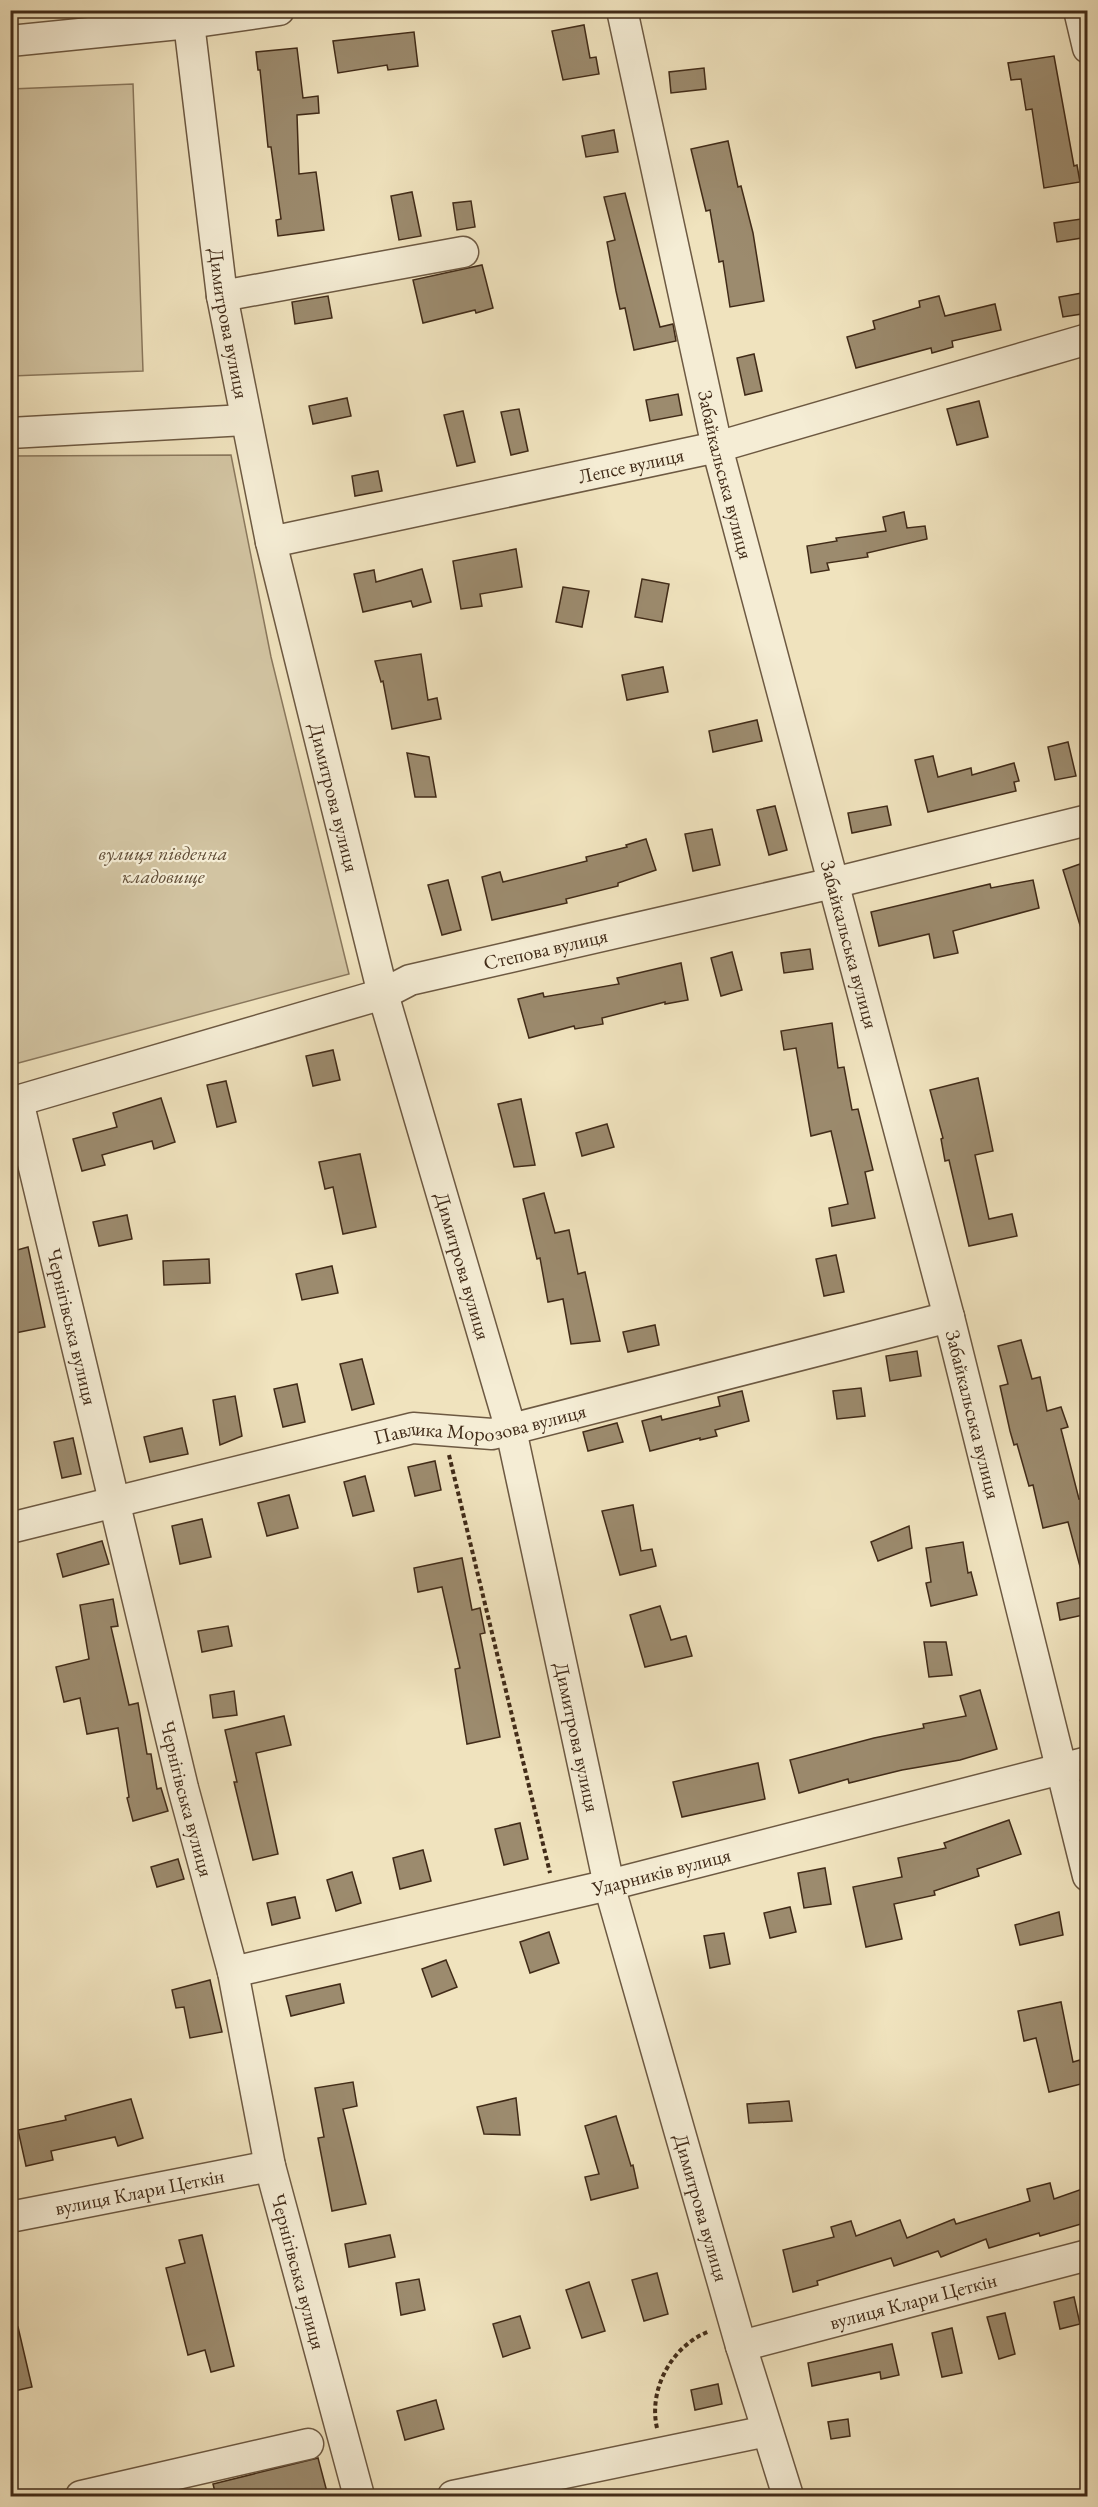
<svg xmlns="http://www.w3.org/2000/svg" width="1098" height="2507" font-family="'EB Garamond',serif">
<rect width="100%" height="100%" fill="#f0e3be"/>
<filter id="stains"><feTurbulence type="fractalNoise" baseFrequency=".00333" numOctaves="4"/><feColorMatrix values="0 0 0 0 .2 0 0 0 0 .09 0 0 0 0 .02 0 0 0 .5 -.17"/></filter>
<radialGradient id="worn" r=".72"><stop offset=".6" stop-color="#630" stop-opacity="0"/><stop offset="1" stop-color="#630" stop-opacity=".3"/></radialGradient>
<g fill="#d2c4a2" stroke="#8a785d" stroke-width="1.5">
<polygon points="133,84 143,371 11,376 11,89"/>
<polygon points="231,455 271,657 349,974 11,1065 11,456"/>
</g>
<g fill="#9c8b6e" stroke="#412b18" stroke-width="1.5">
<polygon points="584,25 590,58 596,57 599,74 563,80 552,31"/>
<polygon points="414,32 418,66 388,70 387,65 338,73 333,41"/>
<polygon points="297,48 303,98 318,96 319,113 297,115 299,174 316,172 324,230 278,236 276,220 281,219 271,147 268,147 260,70 258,70 256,52"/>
<polygon points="1054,56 1074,166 1077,165 1080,182 1044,188 1032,109 1026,110 1021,79 1011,80 1008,63"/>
<polygon points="704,68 706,89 671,93 669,72"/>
<polygon points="614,130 618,152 586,157 582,136"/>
<polygon points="728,141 738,187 741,186 753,233 764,301 730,307 723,261 719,262 710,210 706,211 691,149"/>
<polygon points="412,192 421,236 399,240 391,196"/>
<polygon points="625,193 660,327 673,324 676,341 634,350 625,308 620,309 616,291 607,242 615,240 604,197"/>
<polygon points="471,201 475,227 457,230 453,203"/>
<polygon points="1088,218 1088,237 1057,242 1054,223"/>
<polygon points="482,265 493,308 476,313 475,310 423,323 413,280"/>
<polygon points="1088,292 1088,313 1063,317 1059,297"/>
<polygon points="328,296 332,318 295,324 292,302"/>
<polygon points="939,296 945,316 995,304 1001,330 952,341 953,347 932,353 931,348 856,368 847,337 875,329 873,321 920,307 919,301"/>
<polygon points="754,354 762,391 745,395 737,358"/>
<polygon points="678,394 682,415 650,421 646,400"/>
<polygon points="347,398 351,416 313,424 309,406"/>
<polygon points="979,401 988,437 957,445 947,409"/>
<polygon points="519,409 528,451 511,455 501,412"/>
<polygon points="463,411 475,462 457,466 444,415"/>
<polygon points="378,471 382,491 355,496 352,476"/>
<polygon points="904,512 907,528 925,526 927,539 867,553 868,557 827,563 829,570 811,573 807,546 837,541 836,538 886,531 883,517"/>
<polygon points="516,549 522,587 480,594 482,606 461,609 453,561"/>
<polygon points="422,569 431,602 413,607 411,601 363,612 354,574 374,570 376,582"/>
<polygon points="642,579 669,584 662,622 635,617"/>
<polygon points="563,587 589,591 582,627 556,622"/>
<polygon points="421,654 428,700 437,698 441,719 392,729 383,681 381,682 375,661"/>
<polygon points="663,667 668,692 627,700 622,675"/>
<polygon points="757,720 762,741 713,752 709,731"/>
<polygon points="1068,742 1076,776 1055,780 1048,747"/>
<polygon points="407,753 429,757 436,797 415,797"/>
<polygon points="933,756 938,777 971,768 972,775 1014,763 1019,781 1014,782 1016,791 928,812 915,760"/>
<polygon points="775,806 787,850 769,855 757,810"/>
<polygon points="887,806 891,825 852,833 848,813"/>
<polygon points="712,829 720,865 693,871 685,834"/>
<polygon points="646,839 656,870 618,883 618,886 566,899 567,903 492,920 482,877 500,872 503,882 587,861 586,857 627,847 626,845"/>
<polygon points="1080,864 1088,888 1088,934 1083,935 1063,870"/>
<polygon points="448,880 461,930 442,935 428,885"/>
<polygon points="1033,880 1039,908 953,931 958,953 934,958 929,934 879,946 871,912 990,884 991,888"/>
<polygon points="810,949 813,969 784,973 781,953"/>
<polygon points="732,952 742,990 721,996 711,958"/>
<polygon points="681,963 688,1000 665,1004 665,1002 602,1018 603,1024 575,1029 574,1026 529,1038 518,999 543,993 544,997 619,984 617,978"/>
<polygon points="832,1023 838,1068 844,1067 852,1110 858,1109 873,1170 865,1172 875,1218 832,1226 829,1208 848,1204 831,1131 811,1136 796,1048 784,1050 781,1031"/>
<polygon points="333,1050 340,1080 313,1086 306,1056"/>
<polygon points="978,1078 993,1151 975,1155 989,1219 1012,1214 1017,1236 969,1246 949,1160 945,1161 941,1139 943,1138 930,1090"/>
<polygon points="226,1081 236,1122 217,1127 207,1085"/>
<polygon points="161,1098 175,1142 154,1149 152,1141 102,1155 105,1165 82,1171 73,1139 117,1127 113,1113"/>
<polygon points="521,1099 535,1165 514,1167 498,1104"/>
<polygon points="607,1124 614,1147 582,1156 576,1133"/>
<polygon points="360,1154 376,1227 343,1234 333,1187 325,1189 319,1162"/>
<polygon points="544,1193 555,1233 569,1230 578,1274 585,1272 600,1341 571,1344 563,1299 548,1302 540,1258 537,1259 523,1199"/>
<polygon points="127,1215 132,1239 99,1246 93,1222"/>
<polygon points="28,1247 45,1327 10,1334 10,1252"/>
<polygon points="836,1255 844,1292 824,1296 816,1259"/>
<polygon points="209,1259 210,1283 164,1285 163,1261"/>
<polygon points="332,1266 338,1293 302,1300 296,1274"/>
<polygon points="655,1325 659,1345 628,1352 623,1332"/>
<polygon points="1021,1340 1032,1379 1040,1377 1047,1411 1061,1407 1068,1427 1061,1429 1079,1499 1088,1497 1088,1573 1082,1574 1068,1522 1043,1528 1033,1485 1029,1486 1017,1444 1014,1445 1010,1431 1000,1386 1008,1384 998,1346"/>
<polygon points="917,1351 921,1376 890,1381 886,1356"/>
<polygon points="362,1359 374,1404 352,1410 340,1364"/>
<polygon points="297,1384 305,1422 283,1427 274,1389"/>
<polygon points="861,1388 865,1416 837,1419 833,1391"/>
<polygon points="742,1391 749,1421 715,1430 717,1436 700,1440 700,1438 650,1451 642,1421 661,1416 662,1420 720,1406 718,1397"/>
<polygon points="235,1396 242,1436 220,1445 213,1400"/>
<polygon points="617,1423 623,1442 588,1451 583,1432"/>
<polygon points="182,1428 188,1454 150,1462 144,1437"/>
<polygon points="73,1438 81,1474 62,1478 54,1442"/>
<polygon points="435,1461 441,1490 415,1496 408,1467"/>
<polygon points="365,1476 374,1511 353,1516 344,1482"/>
<polygon points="289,1495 298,1528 267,1536 258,1503"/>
<polygon points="633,1505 641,1551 652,1549 656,1566 620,1575 602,1511"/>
<polygon points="202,1519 211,1557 180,1564 172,1526"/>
<polygon points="909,1526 912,1548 878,1561 871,1542"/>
<polygon points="102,1541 109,1564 63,1577 57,1554"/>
<polygon points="963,1542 968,1573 971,1572 977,1595 931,1606 926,1583 931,1582 926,1548"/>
<polygon points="462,1558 472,1610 480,1608 485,1633 480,1634 500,1737 467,1744 455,1669 460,1668 442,1587 418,1592 414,1568"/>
<polygon points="1088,1596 1088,1614 1060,1620 1057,1603"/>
<polygon points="113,1599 118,1626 111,1627 129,1705 138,1703 147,1754 151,1754 157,1789 161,1788 168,1811 133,1821 127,1798 129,1797 118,1728 87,1734 80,1698 64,1702 56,1667 89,1659 80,1605"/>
<polygon points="660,1606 671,1640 686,1636 692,1656 645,1667 630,1615"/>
<polygon points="228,1626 232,1646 202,1652 198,1631"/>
<polygon points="924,1642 946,1642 952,1675 929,1677"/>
<polygon points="980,1690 997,1749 960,1760 902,1770 849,1783 848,1779 799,1793 790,1760 874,1738 924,1728 923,1724 966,1716 960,1696"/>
<polygon points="234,1691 237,1715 213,1718 210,1695"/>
<polygon points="284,1716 291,1745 256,1753 278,1854 253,1860 240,1807 234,1782 237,1782 225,1730"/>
<polygon points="758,1763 765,1799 682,1817 673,1782"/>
<polygon points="1009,1820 1021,1854 977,1869 979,1876 934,1891 935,1895 894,1904 902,1939 866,1947 853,1887 902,1877 898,1858 946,1848 944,1843"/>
<polygon points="520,1823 528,1859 504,1865 495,1829"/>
<polygon points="423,1850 431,1881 400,1889 393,1858"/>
<polygon points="178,1859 184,1879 157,1887 151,1867"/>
<polygon points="825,1868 831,1904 804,1908 798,1873"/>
<polygon points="352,1872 361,1903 336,1911 327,1880"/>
<polygon points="295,1897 300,1918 272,1925 267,1903"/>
<polygon points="790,1907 796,1932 770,1938 764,1913"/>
<polygon points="1059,1912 1063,1935 1020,1945 1015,1925"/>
<polygon points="549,1932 559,1963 530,1973 520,1942"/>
<polygon points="724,1933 730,1964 710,1968 704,1936"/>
<polygon points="446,1960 457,1987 432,1997 422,1969"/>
<polygon points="210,1980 222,2032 190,2038 184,2007 176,2008 172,1990"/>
<polygon points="340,1984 344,2003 291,2016 286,1996"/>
<polygon points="1061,2002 1073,2062 1080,2060 1085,2083 1049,2092 1036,2038 1024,2041 1018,2011"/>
<polygon points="353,2082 357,2106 343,2109 366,2204 332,2211 318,2138 324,2137 315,2088"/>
<polygon points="516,2098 520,2135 484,2134 477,2107"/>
<polygon points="131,2099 143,2138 118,2146 115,2137 51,2151 53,2160 26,2166 18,2130 66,2120 65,2116"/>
<polygon points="789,2101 792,2121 749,2123 747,2104"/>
<polygon points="616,2116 631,2166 633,2165 638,2188 591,2200 585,2177 599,2174 585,2126"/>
<polygon points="1050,2183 1054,2199 1088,2187 1088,2222 1040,2236 1039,2233 989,2248 986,2239 941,2257 938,2251 894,2266 891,2258 817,2281 818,2285 793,2292 783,2250 834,2237 831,2227 851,2221 856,2236 900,2220 907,2238 954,2219 956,2224 1030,2201 1027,2189"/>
<polygon points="202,2235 234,2366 211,2372 205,2350 188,2355 166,2268 185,2263 179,2240"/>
<polygon points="390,2235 395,2257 349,2267 345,2244"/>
<polygon points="657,2273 668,2314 644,2321 632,2280"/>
<polygon points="419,2279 425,2310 401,2315 396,2283"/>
<polygon points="589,2282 605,2331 582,2338 566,2290"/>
<polygon points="1074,2297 1080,2324 1060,2329 1054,2302"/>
<polygon points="1005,2313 1015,2354 999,2359 987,2317"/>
<polygon points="520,2316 530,2348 503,2357 493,2324"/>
<polygon points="18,2327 32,2387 10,2392 10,2328"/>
<polygon points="952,2328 962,2373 942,2377 932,2333"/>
<polygon points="892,2344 899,2375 881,2379 880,2372 812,2386 808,2363"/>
<polygon points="718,2384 722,2404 695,2410 691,2390"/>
<polygon points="436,2400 444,2429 405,2440 397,2411"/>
<polygon points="848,2419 850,2436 831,2439 828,2422"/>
<polygon points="318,2458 327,2492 310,2496 216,2496 213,2484"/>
</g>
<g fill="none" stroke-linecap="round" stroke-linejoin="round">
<defs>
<g id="minor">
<path id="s1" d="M 622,10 L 717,447 L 949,1317 L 1088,1876"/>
<polyline points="1079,10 1088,48"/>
<path id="s2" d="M 189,23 L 222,296 L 271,542 L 383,994 L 511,1430 L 609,1885 L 741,2346 L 788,2496"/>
<polyline points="10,41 189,23 279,10"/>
<polyline points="222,296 463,252"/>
<polyline points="10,433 245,420"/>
<path id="s3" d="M 271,542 L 717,447 L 1088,339"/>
<path id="s4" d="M 18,1101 L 183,1788 L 233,1972 L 270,2166 L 359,2496"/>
<path id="s5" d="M 10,1103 L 383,994 L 410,980 L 833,883 L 1088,820"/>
<path id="s6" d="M 10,1528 L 413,1428 L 492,1434 L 949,1317"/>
<path id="s7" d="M 233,1972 L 609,1885 L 1088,1762"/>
<path id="s8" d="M 10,2217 L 270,2166"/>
<path id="s9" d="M 741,2346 L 1088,2255"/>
<polyline points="81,2496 308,2444"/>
<polyline points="453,2496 767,2431"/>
</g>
</defs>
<use href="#minor" stroke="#6d5942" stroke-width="33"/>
<g stroke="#412b18" stroke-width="4" stroke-dasharray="4.5 3" stroke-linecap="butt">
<polyline points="449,1455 550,1873"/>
<path d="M 657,2428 C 648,2389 672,2345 710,2331"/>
</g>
<use href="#minor" stroke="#f5edd5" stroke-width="30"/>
</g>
<g text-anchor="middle" stroke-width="4.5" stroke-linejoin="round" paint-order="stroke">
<g font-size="20" fill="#412b18" stroke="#f5edd5">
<text dy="7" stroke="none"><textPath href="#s2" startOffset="303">Димитрова вулиця</textPath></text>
<text dy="7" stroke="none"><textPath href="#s3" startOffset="368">Лепсе вулиця</textPath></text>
<text dy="7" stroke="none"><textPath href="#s1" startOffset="476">Забайкальська вулиця</textPath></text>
<text dy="7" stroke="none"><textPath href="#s2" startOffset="789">Димитрова вулиця</textPath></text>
<text dy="7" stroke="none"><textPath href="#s1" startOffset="962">Забайкальська вулиця</textPath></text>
<text dy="7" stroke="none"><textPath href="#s5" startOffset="558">Степова вулиця</textPath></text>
<text dy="7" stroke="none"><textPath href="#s2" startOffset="1275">Димитрова вулиця</textPath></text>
<text dy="7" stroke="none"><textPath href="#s4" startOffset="232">Чернігівська вулиця</textPath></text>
<text dy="7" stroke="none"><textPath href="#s1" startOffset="1448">Забайкальська вулиця</textPath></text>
<text dy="7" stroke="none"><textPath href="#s6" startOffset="483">Павлика Морозова вулиця</textPath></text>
<text dy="7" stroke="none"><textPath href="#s2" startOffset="1760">Димитрова вулиця</textPath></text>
<text dy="7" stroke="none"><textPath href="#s4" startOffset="718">Чернігівська вулиця</textPath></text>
<text dy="7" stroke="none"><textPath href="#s7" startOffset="440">Ударників вулиця</textPath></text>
<text dy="7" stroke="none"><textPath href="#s8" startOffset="132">вулиця Клари Цеткін</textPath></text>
<text dy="7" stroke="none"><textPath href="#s2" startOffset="2247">Димитрова вулиця</textPath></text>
<text dy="7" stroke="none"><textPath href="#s4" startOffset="1204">Чернігівська вулиця</textPath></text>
<text dy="7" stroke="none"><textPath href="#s9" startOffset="178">вулиця Клари Цеткін</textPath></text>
</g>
<g font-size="20" font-style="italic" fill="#5e4a34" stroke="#f5edd5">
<text x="163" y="860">вулиця південна<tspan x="163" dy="23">кладовище</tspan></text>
</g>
</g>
<rect width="1098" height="2507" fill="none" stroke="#f0e3be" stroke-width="36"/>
<rect x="12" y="12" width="1074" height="2483" fill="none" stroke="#412b18" stroke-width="3"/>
<rect x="18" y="18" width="1062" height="2471" fill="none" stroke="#412b18" stroke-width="1.5"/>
<rect width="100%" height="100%" filter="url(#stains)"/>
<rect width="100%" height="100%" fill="url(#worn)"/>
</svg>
